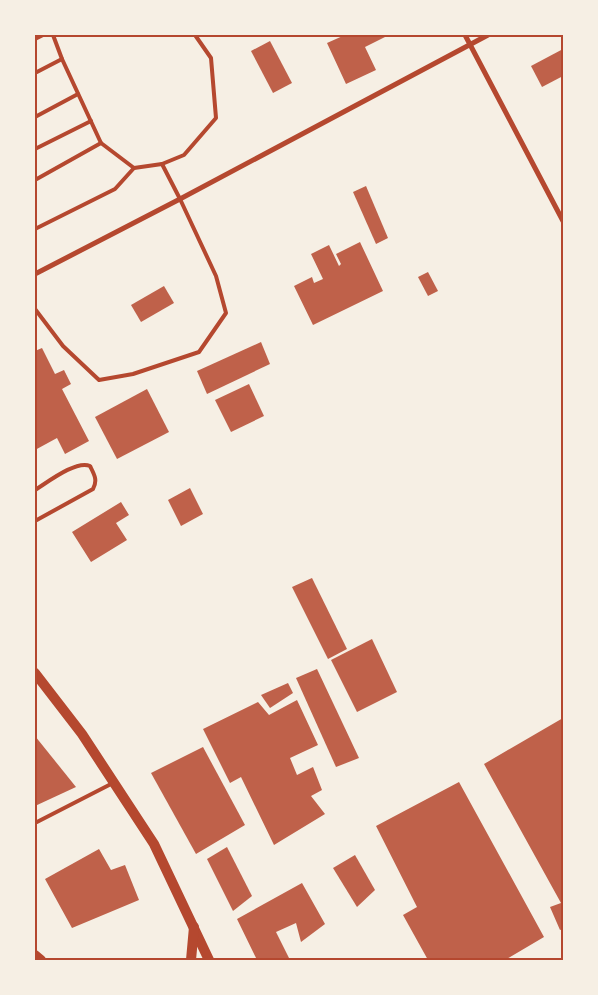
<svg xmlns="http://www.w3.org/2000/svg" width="598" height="995" font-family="'PT Sans Narrow',sans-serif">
<rect width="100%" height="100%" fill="#f6efe4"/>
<g fill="#bf614a">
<polygon points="345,35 389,35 365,47 376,70 346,84 327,43"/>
<polygon points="270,41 292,83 273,93 251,51"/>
<polygon points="563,49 563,76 542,87 531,66"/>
<polygon points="366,186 388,238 376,244 353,192"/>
<polygon points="360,242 383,291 313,325 294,286 312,277 314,283 323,279 311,254 329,245 339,266 341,264 336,254"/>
<polygon points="428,272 438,291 428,296 418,277"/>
<polygon points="164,286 174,303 141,322 131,305"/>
<polygon points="261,342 270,364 207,394 197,371"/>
<polygon points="42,348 55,374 64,370 71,384 62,389 89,441 65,454 57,438 35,450 35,351"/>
<polygon points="249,384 264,416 231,432 215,400"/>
<polygon points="147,389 169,432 117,459 95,417"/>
<polygon points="190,488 203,514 181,526 168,500"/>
<polygon points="121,502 129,515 116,523 127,540 91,562 72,532"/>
<polygon points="312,578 347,649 328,659 292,587"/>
<polygon points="372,639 397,692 357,712 331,660"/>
<polygon points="317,669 359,758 336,767 296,678"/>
<polygon points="288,683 293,693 270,708 261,695"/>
<polygon points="297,700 318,745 290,758 297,775 313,767 322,790 311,796 325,814 274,845 241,777 230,783 203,729 258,702 269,715"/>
<polygon points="563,718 563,929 560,930 550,907 561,903 484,764"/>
<polygon points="35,736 76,787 35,806"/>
<polygon points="203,747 245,825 196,854 151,773"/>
<polygon points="459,782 544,937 505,960 428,960 403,915 417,907 376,826"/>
<polygon points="227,847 252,896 233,911 207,859"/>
<polygon points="99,849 111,870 125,865 139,900 72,928 45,879"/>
<polygon points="355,855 375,890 357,907 333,868"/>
<polygon points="302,883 325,924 301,942 296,923 276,932 290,960 257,960 237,919"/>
</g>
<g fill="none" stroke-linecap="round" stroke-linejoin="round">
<g stroke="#b5482f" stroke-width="4">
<polyline points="53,35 62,59 101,143 134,168 162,164 184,155 216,118 211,58 195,35"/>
<polyline points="35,39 43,35"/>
<polyline points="35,73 62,59"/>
<polyline points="35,117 78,94"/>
<polyline points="35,149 91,121"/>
<polyline points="35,180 101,143"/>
<polyline points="35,229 115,189 134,168"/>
<polyline points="35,309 63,346 99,380 133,374 199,352 226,313 216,276 180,199 162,164"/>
<path d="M 35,490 C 48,482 76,460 90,466 C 94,474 98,480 93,489 L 35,521"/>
<polyline points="35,823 113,783"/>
</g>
<g stroke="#b5482f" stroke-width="5">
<polyline points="465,35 563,221"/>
<polyline points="35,274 180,199 488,35"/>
</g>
<g stroke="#b5482f" stroke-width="10">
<polyline points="35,673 82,734 154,844 209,960"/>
<polyline points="35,955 41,960"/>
<polyline points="191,960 194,927"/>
</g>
</g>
<rect width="598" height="995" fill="none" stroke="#f6efe4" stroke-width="72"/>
<rect x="36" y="36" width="526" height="923" fill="none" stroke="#b5482f" stroke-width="2"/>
</svg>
